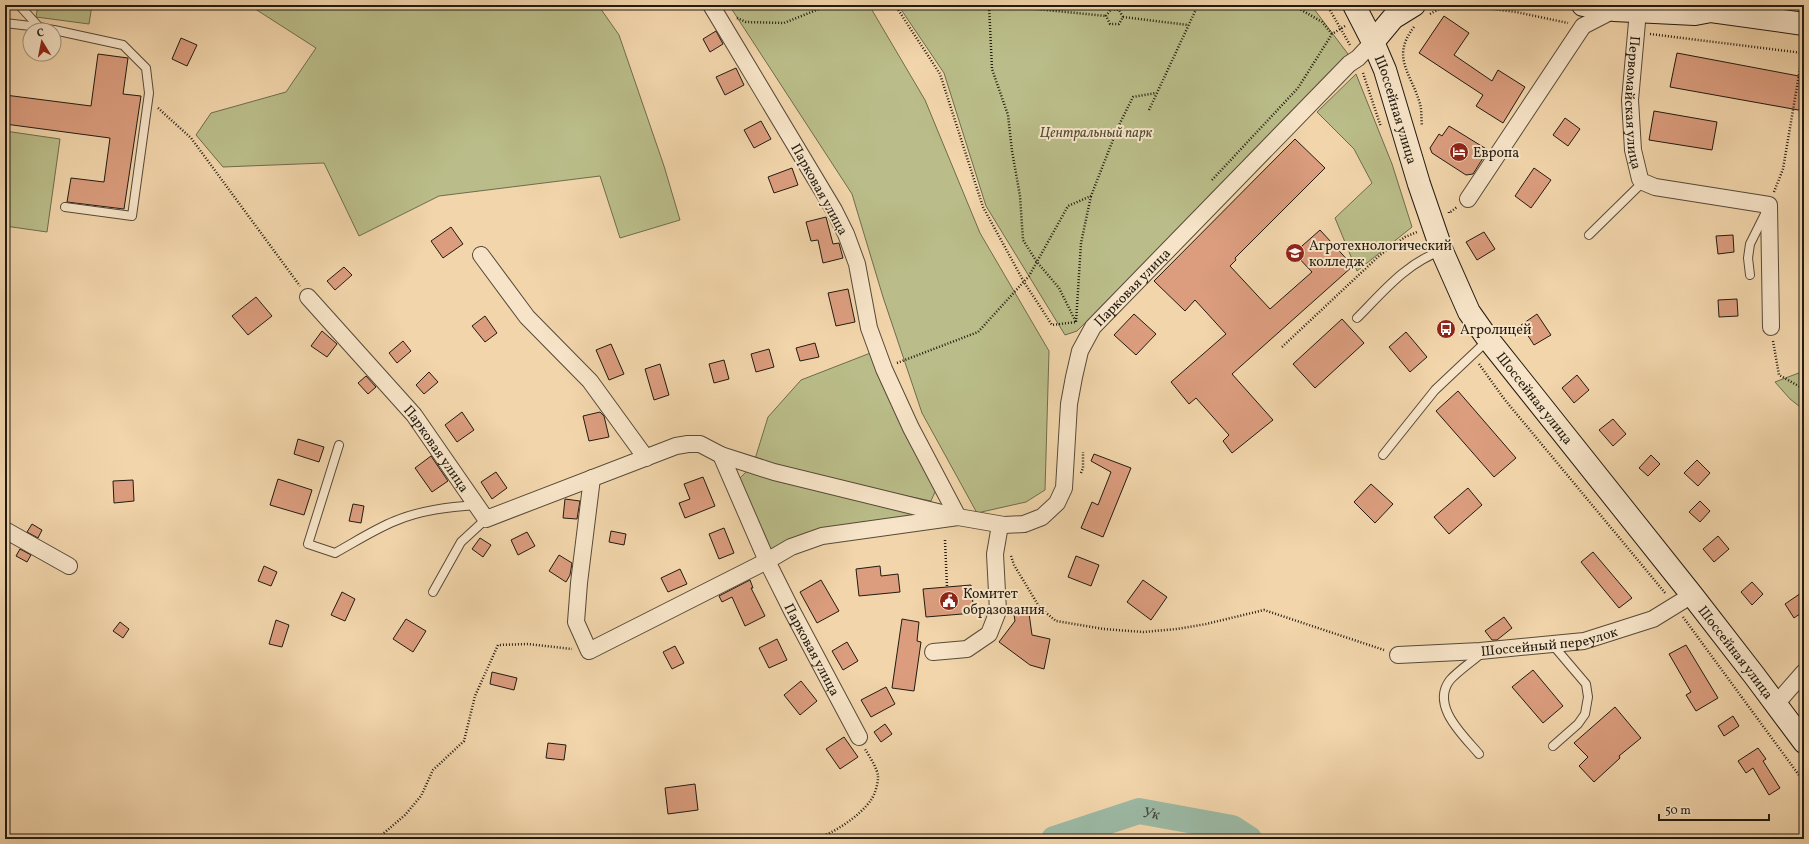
<svg xmlns="http://www.w3.org/2000/svg" width="1809" height="844" font-family="Vollkorn,serif">
<rect width="100%" height="100%" fill="#f2d5ab"/>
<filter id="stains"><feTurbulence type="fractalNoise" baseFrequency=".005" numOctaves="4"/><feColorMatrix values="0 0 0 0 .2 0 0 0 0 .09 0 0 0 0 .02 0 0 0 .5 -.17"/></filter>
<radialGradient id="worn" r=".72"><stop offset=".6" stop-color="#630" stop-opacity="0"/><stop offset="1" stop-color="#630" stop-opacity=".3"/></radialGradient>
<g fill="#babd89" stroke="#6e6c4d">
<polygon points="38,5 92,5 89,24 36,17"/>
<polygon points="249,5 598,5 619,35 664,166 680,220 620,238 600,176 439,196 359,236 324,163 223,167 196,135 211,113 286,92 316,48"/>
<polygon points="729,5 869,5 925,100 980,233 1049,351 1045,490 1026,502 977,513 922,413 883,297 852,194"/>
<polygon points="898,5 1311,5 1348,54 1345,62 1077,331 1065,335 986,206 944,73"/>
<polygon points="1356,74 1392,164 1412,227 1357,271 1335,218 1372,183 1354,149 1317,112"/>
<polygon points="5,131 60,139 47,232 5,226"/>
<polygon points="873,352 938,485 931,501 829,480 755,459 768,417 801,380"/>
<polygon points="1804,371 1804,410 1790,399 1775,382"/>
<polygon points="749,469 924,515 769,554 738,480"/>
</g>
<g fill="none" stroke-linecap="round" stroke-linejoin="round">
<path stroke="#9cb9a4" stroke-width="26" id="s1" d="M 1054,839 L 1139,811 L 1232,828 L 1249,839"/>
</g>
<g fill="#db9d7e" stroke="#221b11">
<polygon points="1444,16 1469,33 1454,55 1492,81 1498,70 1525,87 1503,123 1476,106 1483,95 1419,53"/>
<polygon points="716,31 723,44 710,52 703,39"/>
<polygon points="181,38 197,45 187,66 172,59"/>
<polygon points="1677,53 1804,77 1804,111 1670,87"/>
<polygon points="98,54 128,58 123,94 141,96 124,209 67,202 71,178 104,182 110,138 5,124 5,95 91,106"/>
<polygon points="736,68 744,85 725,95 716,77"/>
<polygon points="1654,111 1717,122 1712,150 1649,140"/>
<polygon points="1565,118 1580,129 1568,146 1553,135"/>
<polygon points="761,121 771,139 754,148 744,130"/>
<polygon points="1449,126 1488,150 1473,174 1466,175 1432,153 1430,148 1439,134 1442,136"/>
<polygon points="1295,139 1325,168 1235,258 1236,260 1230,266 1270,309 1312,272 1294,253 1320,230 1353,266 1232,374 1273,420 1232,453 1223,441 1229,435 1196,398 1189,404 1171,382 1226,334 1195,300 1185,311 1154,281"/>
<polygon points="792,168 798,185 774,193 768,177"/>
<polygon points="1534,168 1551,180 1531,208 1515,196"/>
<polygon points="826,217 833,244 839,243 843,258 823,263 818,240 811,241 806,222"/>
<polygon points="451,227 463,244 443,258 431,241"/>
<polygon points="1484,232 1495,249 1477,260 1466,242"/>
<polygon points="1733,235 1734,252 1718,254 1716,236"/>
<polygon points="344,267 352,275 335,290 327,281"/>
<polygon points="848,289 855,322 836,326 828,293"/>
<polygon points="256,297 272,316 248,335 232,316"/>
<polygon points="1737,299 1738,316 1719,317 1718,300"/>
<polygon points="1134,314 1156,334 1136,355 1114,335"/>
<polygon points="1537,314 1551,335 1534,345 1521,325"/>
<polygon points="485,316 497,333 485,342 472,326"/>
<polygon points="1342,319 1364,343 1315,388 1293,364"/>
<polygon points="322,331 337,344 327,357 311,346"/>
<polygon points="1406,332 1427,357 1410,372 1389,347"/>
<polygon points="403,341 411,351 397,363 389,353"/>
<polygon points="815,343 819,357 800,361 796,348"/>
<polygon points="611,344 624,374 609,380 596,350"/>
<polygon points="769,349 774,367 756,372 751,354"/>
<polygon points="724,360 729,379 714,383 709,364"/>
<polygon points="660,364 669,395 654,400 645,369"/>
<polygon points="429,372 438,382 424,394 416,385"/>
<polygon points="1577,375 1589,390 1574,403 1562,388"/>
<polygon points="366,376 376,387 368,394 358,383"/>
<polygon points="1458,391 1516,458 1494,477 1436,411"/>
<polygon points="462,412 474,430 457,442 445,425"/>
<polygon points="600,412 604,416 609,437 589,441 583,416"/>
<polygon points="1613,419 1626,434 1613,446 1599,430"/>
<polygon points="298,439 324,447 319,462 294,454"/>
<polygon points="1094,454 1131,468 1103,537 1081,528 1092,502 1098,505 1111,472 1091,461"/>
<polygon points="1651,455 1660,464 1648,476 1639,468"/>
<polygon points="431,456 448,481 432,492 415,468"/>
<polygon points="1697,460 1710,473 1698,486 1684,473"/>
<polygon points="496,472 507,488 492,499 481,482"/>
<polygon points="703,477 715,506 685,518 679,503 690,499 684,484"/>
<polygon points="278,479 312,490 304,515 270,505"/>
<polygon points="133,480 134,501 114,503 113,481"/>
<polygon points="1371,484 1393,504 1375,523 1354,502"/>
<polygon points="1468,488 1482,505 1449,534 1434,517"/>
<polygon points="565,499 580,501 577,519 563,518"/>
<polygon points="1700,501 1710,511 1700,522 1689,512"/>
<polygon points="353,504 364,506 361,523 349,521"/>
<polygon points="32,524 42,530 38,538 27,532"/>
<polygon points="724,528 734,553 719,559 709,534"/>
<polygon points="611,531 626,534 624,545 609,542"/>
<polygon points="527,532 535,546 518,555 511,540"/>
<polygon points="1718,536 1729,549 1714,562 1703,549"/>
<polygon points="480,538 491,545 483,557 472,549"/>
<polygon points="20,549 31,555 27,562 16,556"/>
<polygon points="1593,552 1632,598 1619,608 1581,562"/>
<polygon points="559,555 572,563 570,575 566,582 549,571"/>
<polygon points="1076,556 1099,565 1091,586 1068,577"/>
<polygon points="264,566 277,572 271,586 258,581"/>
<polygon points="880,566 881,576 898,574 900,592 859,596 856,569"/>
<polygon points="680,569 687,584 668,592 661,578"/>
<polygon points="750,580 753,588 751,588 765,616 745,626 732,597 722,602 719,596"/>
<polygon points="821,580 839,611 817,623 800,592"/>
<polygon points="1143,580 1167,597 1151,620 1127,602"/>
<polygon points="1752,582 1763,594 1752,605 1741,592"/>
<polygon points="971,585 974,613 926,617 923,589"/>
<polygon points="1804,591 1804,611 1794,618 1785,604"/>
<polygon points="342,592 355,599 345,621 331,615"/>
<polygon points="1028,606 1032,635 1050,639 1044,669 1030,665 999,642 1015,621 1013,608"/>
<polygon points="1504,617 1512,628 1497,640 1492,640 1485,631"/>
<polygon points="406,619 426,631 413,652 393,639"/>
<polygon points="902,619 919,622 917,641 921,642 914,691 892,688"/>
<polygon points="276,620 289,625 282,647 269,644"/>
<polygon points="120,622 129,629 123,638 113,631"/>
<polygon points="777,639 787,660 769,668 759,648"/>
<polygon points="847,642 858,661 843,670 832,651"/>
<polygon points="1686,645 1718,698 1696,711 1686,695 1691,692 1669,654"/>
<polygon points="675,646 684,663 672,669 663,652"/>
<polygon points="1533,670 1563,706 1543,723 1512,687"/>
<polygon points="492,672 517,678 514,690 490,684"/>
<polygon points="801,681 817,701 800,715 784,695"/>
<polygon points="886,687 895,704 871,717 861,700"/>
<polygon points="1615,707 1641,738 1619,756 1620,758 1594,782 1579,766 1588,757 1574,743"/>
<polygon points="1733,716 1739,726 1724,736 1718,726"/>
<polygon points="885,724 892,734 881,742 874,732"/>
<polygon points="844,737 858,757 840,769 826,749"/>
<polygon points="548,743 566,745 564,760 546,758"/>
<polygon points="1758,748 1766,759 1763,761 1780,788 1769,795 1753,768 1746,773 1738,761"/>
<polygon points="695,784 698,810 668,814 665,788"/>
</g>
<g fill="none" stroke-linecap="round" stroke-linejoin="round">
<defs>
<g id="lane">
<polyline points="19,5 39,27 53,30"/>
<polyline points="5,23 39,27"/>
<polyline points="54,30 123,45 146,68 149,93 132,216 65,207"/>
<polyline points="1589,235 1643,182"/>
<polyline points="1750,275 1748,258 1750,244 1766,212"/>
<path d="M 1357,318 C 1382,293 1406,263 1441,251"/>
<path d="M 339,445 L 308,544 L 335,553 C 355,542 375,529 395,521 C 421,510 449,507 477,505"/>
<polyline points="1383,455 1435,390 1488,340"/>
<polyline points="433,592 461,542 486,519"/>
<polyline points="1552,644 1586,684 1588,697 1585,714 1578,724 1553,746"/>
<path d="M 1479,754 C 1464,736 1430,706 1450,680 C 1459,670 1473,661 1483,652"/>
</g>
<g id="street">
<path id="s2" d="M 1638,11 L 1630,100 L 1633,150 L 1640,179 L 1643,182 L 1655,187 L 1769,205 L 1771,327"/>
<polyline points="1468,199 1583,26 1614,10"/>
<polyline points="481,255 527,317 590,381 646,458"/>
<path id="s3" d="M 308,297 L 414,415 L 486,519 L 676,446 L 688,444 L 700,444 L 721,455 L 774,472 L 958,517 L 1004,525 L 1024,524 L 1042,517 L 1057,503 L 1064,488 L 1069,404 L 1074,377 L 1080,351 L 1093,327 L 1349,64 L 1358,58 L 1373,42"/>
<path id="s4" d="M 721,455 L 767,561 L 792,611 L 859,737"/>
<polyline points="592,478 579,583 576,622 589,651 767,561 791,547 822,536 958,517 911,428 884,369 869,328 857,264 846,234 834,210 711,5"/>
<polyline points="5,530 69,566"/>
<polyline points="933,652 967,649 989,634 998,611 995,554 1000,525"/>
<path id="s5" d="M 1398,655 L 1480,651 L 1584,641 L 1653,619 L 1692,595"/>
<polyline points="1776,704 1804,672"/>
</g>
<g id="secondary">
<path id="s6" d="M 1354,5 L 1373,42 L 1385,70 L 1419,184 L 1442,251 L 1469,312 L 1488,339 L 1692,595 L 1754,675 L 1804,742"/>
<polyline points="1583,5 1614,10 1695,14 1711,11 1804,24"/>
<polyline points="1373,42 1393,18 1414,5"/>
</g>
</defs>
<use href="#lane" stroke="#564a38" stroke-width="10"/>
<use href="#street" stroke="#564a38" stroke-width="18"/>
<use href="#secondary" stroke="#221b11" stroke-width="24"/>
<g stroke="#221b11" stroke-width="2.5" stroke-dasharray="1 2" stroke-linecap="butt">
<polyline points="895,5 940,74 983,207 1024,282 1052,325 1076,322 1059,288 1037,262 1023,240 1020,196 1012,151 1008,115 992,69 989,5"/>
<polyline points="996,5 1106,16"/>
<polyline points="1293,5 1322,22 1332,34"/>
<polyline points="1327,5 1350,45"/>
<polyline points="1461,5 1516,12 1568,23"/>
<polygon points="1111,9 1119,10 1123,17 1119,24 1110,24 1106,16"/>
<polyline points="1430,14 1446,5"/>
<polyline points="1123,17 1188,25"/>
<polyline points="737,18 746,22 784,23 829,5"/>
<path d="M 1414,27 C 1390,58 1412,74 1420,104 C 1422,111 1421,119 1422,126"/>
<polyline points="1650,34 1803,53"/>
<polyline points="1363,73 1381,127"/>
<polyline points="158,108 191,138 300,286"/>
<polyline points="1149,110 1198,5"/>
<polyline points="1212,180 1298,88 1332,34 1345,26"/>
<polyline points="1774,192 1783,169 1804,45"/>
<polyline points="1449,212 1449,213 1457,207"/>
<polyline points="1076,322 1081,243 1091,196"/>
<polyline points="1773,341 1779,375 1804,389"/>
<polyline points="1282,347 1380,255 1405,237 1417,232"/>
<polyline points="897,363 978,332 1029,276 1068,206 1091,196 1118,127 1133,97 1156,93"/>
<polyline points="1479,364 1505,400 1666,594"/>
<polyline points="1081,473 1083,468 1083,452"/>
<polyline points="945,540 947,587"/>
<polyline points="1011,556 1014,565 1040,608 1056,621 1104,629 1143,632 1177,629 1206,624 1264,610 1384,650"/>
<polyline points="1683,617 1804,782"/>
<polyline points="377,839 405,815 421,796 433,770 464,741 475,696 498,645 528,644 572,649"/>
<path d="M 812,839 C 831,836 860,816 871,800 C 875,794 878,784 878,777 C 878,769 869,756 865,749"/>
</g>
<use href="#lane" stroke="#f7e4c8" stroke-width="8"/>
<use href="#street" stroke="#f7e4c8" stroke-width="16"/>
<use href="#secondary" stroke="#f7e4c8" stroke-width="22"/>
</g>
<defs>
<symbol id="hotel-disc" viewBox="-11 -11 22 22"><circle r="9.5" fill="#8f2418" stroke="#f7e4c8"/><path d="M-6-4.5h1.5V1H6V5H4.5V3h-9V5H-6ZM-4 0a1.8 1.8 0 1 1 3.6 0ZM.5 0V-2.5h3Q6-2.5 6 0Z" fill="#fff"/></symbol>
<symbol id="university-disc" viewBox="-11 -11 22 22"><circle r="9.5" fill="#8f2418" stroke="#f7e4c8"/><path d="M0-5L7-2L0 1L-7-2ZM-4 1L0 2.5L4 1V4Q0 6-4 4Z" fill="#fff"/></symbol>
<symbol id="bus-disc" viewBox="-11 -11 22 22"><circle r="9.5" fill="#8f2418" stroke="#f7e4c8"/><path d="M-5-6H5V4H4V6H2V4H-2V6H-4V4H-5ZM-3.5-4V0h7V-4ZM-3.5 1.2v1.5H-2V1.2ZM2 1.2v1.5H3.5V1.2Z" fill="#fff"/></symbol>
<symbol id="civic-disc" viewBox="-11 -11 22 22"><circle r="9.5" fill="#8f2418" stroke="#f7e4c8"/><path d="M-.6-6.5H3V-4.5H.6V-3L4-1V1h2V6H-6V1h2V-1L-.6-3ZM-1.2 2.5V6h2.4V2.5Z" fill="#fff"/></symbol>
</defs>
<g fill-rule="evenodd">
<use href="#hotel-disc" x="1448" y="141" width="22" height="22"/>
<use href="#university-disc" x="1284" y="242" width="22" height="22"/>
<use href="#bus-disc" x="1435" y="318" width="22" height="22"/>
<use href="#civic-disc" x="938" y="590" width="22" height="22"/>
</g>
<g text-anchor="middle" stroke-width="4" stroke-linejoin="round" paint-order="stroke">
<g font-size="14" fill="#221b11" stroke="#f7e4c8">
<text dy="5" stroke="none"><textPath href="#s2" startOffset="92">Первомайская улица</textPath></text>
<text dy="5" stroke="none"><textPath href="#s6" startOffset="113">Шоссейная улица</textPath></text>
<text transform="translate(820 189) rotate(61)" y="5">Парковая улица</text>
<text dy="5" stroke="none"><textPath href="#s3" startOffset="1126">Парковая улица</textPath></text>
<text dy="5" stroke="none"><textPath href="#s6" startOffset="437">Шоссейная улица</textPath></text>
<text dy="5" stroke="none"><textPath href="#s3" startOffset="199">Парковая улица</textPath></text>
<text dy="5" stroke="none"><textPath href="#s5" startOffset="152">Шоссейный переулок</textPath></text>
<text dy="5" stroke="none"><textPath href="#s4" startOffset="215">Парковая улица</textPath></text>
<text dy="5" stroke="none"><textPath href="#s6" startOffset="761">Шоссейная улица</textPath></text>
</g>
<g font-size="14" font-style="italic" fill="#504c35" stroke="#f7e4c8">
<text x="1096" y="137">Центральный парк</text>
</g>
<g font-size="14" fill="#221b11" stroke="#f7e4c8" text-anchor="start">
<text x="1473" y="157">Европа</text>
<text x="1309" y="250">Агротехнологический<tspan x="1309" dy="16">колледж</tspan></text>
<text x="1460" y="334">Агролицей</text>
<text x="963" y="598">Комитет<tspan x="963" dy="16">образования</tspan></text>
</g>
<g font-size="15" font-style="italic" fill="#474a3d" stroke="#f7e4c8">
<text dy="5" stroke="none"><textPath href="#s1" startOffset="102">Ук</textPath></text>
</g>
</g>
<rect width="1809" height="844" fill="none" stroke="#f2d5ab" stroke-width="20"/>
<rect x="6" y="6" width="1797" height="832" fill="none" stroke="#221b11" stroke-width="2"/>
<rect x="10" y="10" width="1789" height="824" fill="none" stroke="#221b11"/>
<g transform="translate(42 42) rotate(350)"><circle r="19" fill="#f7e4c8" stroke="#a2947f"/>
<path d="M0-3L7 15L0 10L-7 15Z" fill="#8f2418"/>
<text y="-6" font-size="11" font-weight="bold" text-anchor="middle" fill="#221b11">С</text>
</g>
<path d="M1659 814v6h110v-6" fill="none" stroke="#221b11" stroke-width="2"/>
<text x="1665" y="814" font-size="12" fill="#221b11" stroke="#f7e4c8" stroke-width="3" paint-order="stroke">50 m</text>
<rect width="100%" height="100%" filter="url(#stains)"/>
<rect width="100%" height="100%" fill="url(#worn)"/>
</svg>
